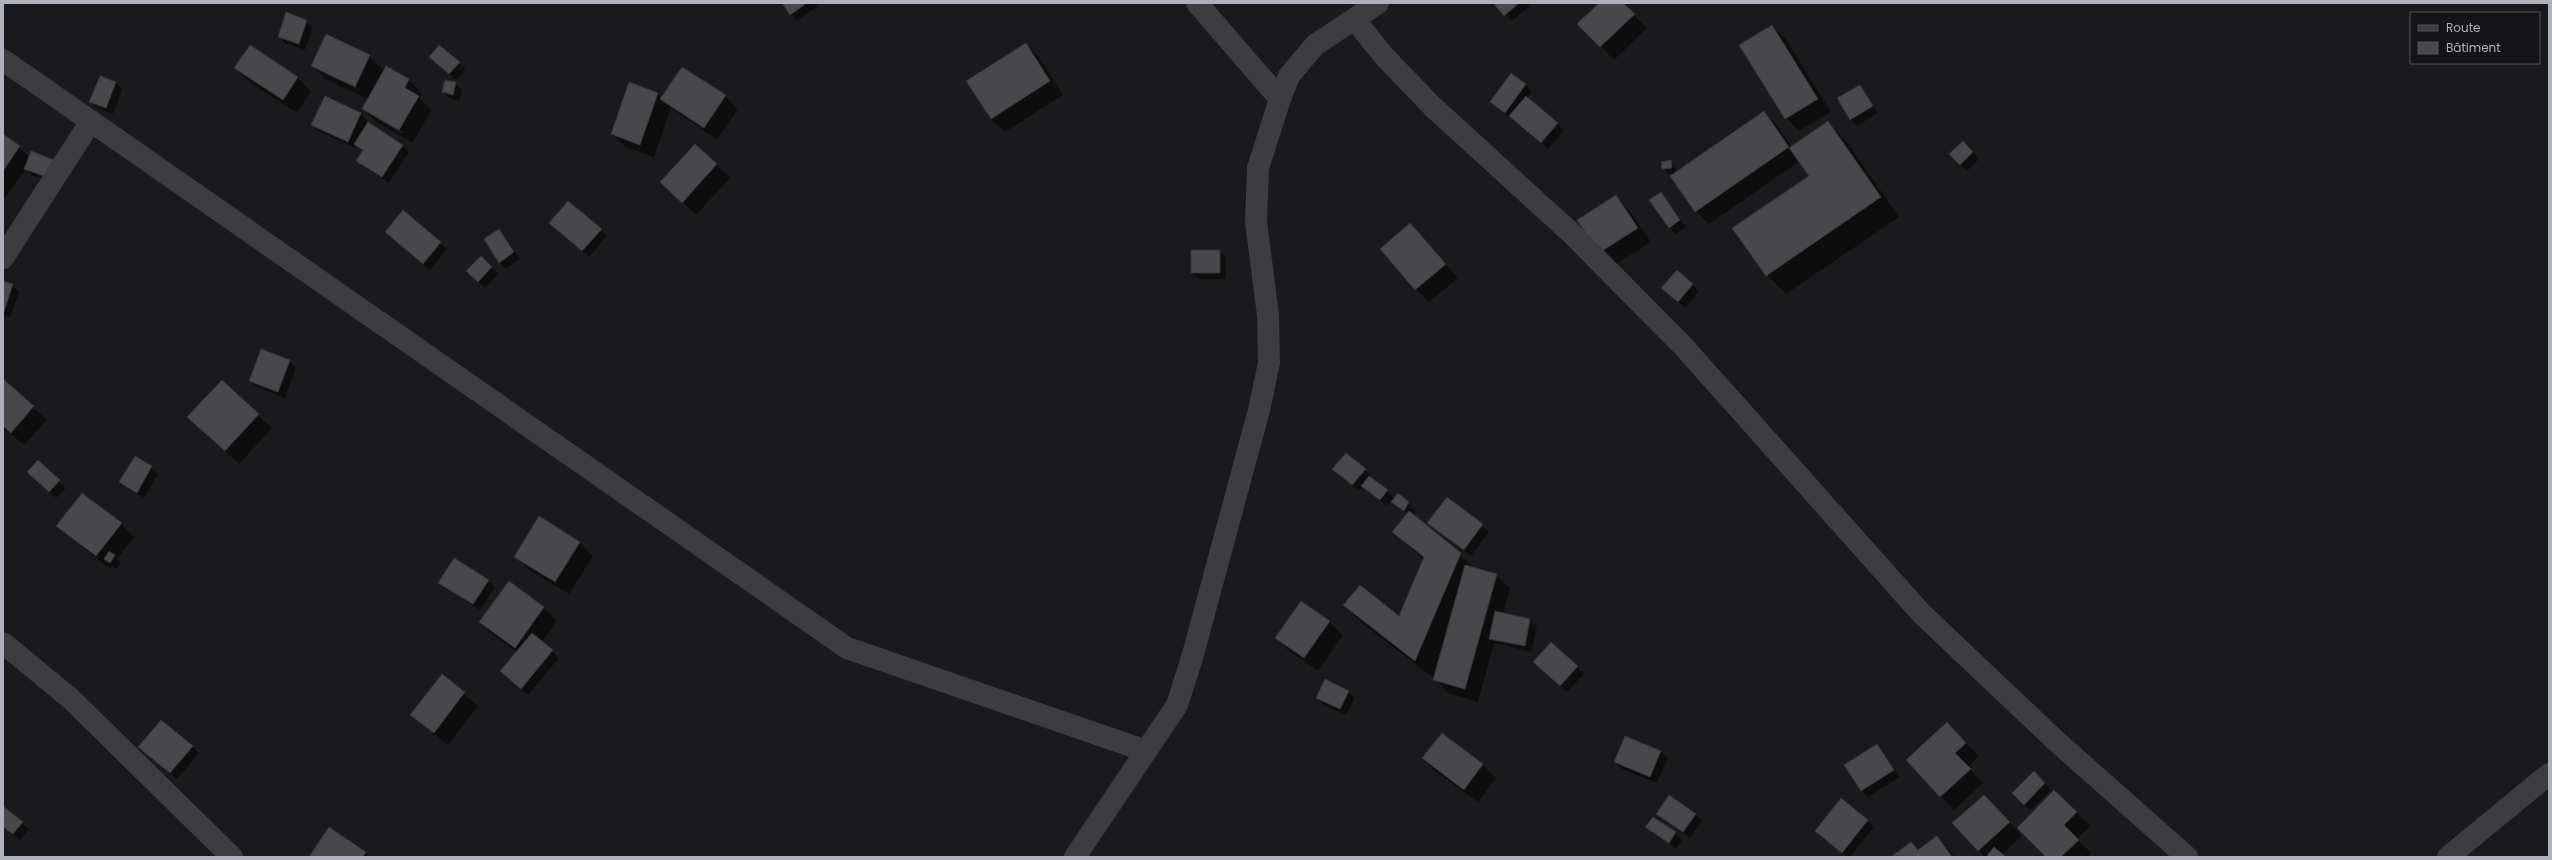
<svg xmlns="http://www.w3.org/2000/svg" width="2552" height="860" font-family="Poppins,sans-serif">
<rect width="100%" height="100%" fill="#1a1a1c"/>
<g fill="#0007" fill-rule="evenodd">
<polygon points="783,3 815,3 818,6 797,21"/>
<polygon points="1495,3 1527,3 1530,6 1512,21"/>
<polygon points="1600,3 1622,3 1647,28 1614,60 1579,24"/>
<polygon points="306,21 313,28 305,50 285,43 279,36"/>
<polygon points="1772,26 1786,39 1831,112 1799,131 1786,118"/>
<polygon points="1026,44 1039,57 1063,95 1005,132 991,119"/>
<polygon points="251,46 298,78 311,91 297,113 249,82 236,68"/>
<path d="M 369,56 L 384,71 L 386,67 L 409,80 L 422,94 L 420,98 L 431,110 L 413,143 L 376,122 L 363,109 L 368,99 L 326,79 L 312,66 ZM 377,117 L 404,132 L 403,134 L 377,119 Z"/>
<polygon points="437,63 459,63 466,69 456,80"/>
<polygon points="101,77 116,83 122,90 113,114 97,108 90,102"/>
<polygon points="455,83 462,90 459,101 449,98 443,92"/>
<polygon points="1525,84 1532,91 1527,98 1564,130 1548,149 1491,102"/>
<polygon points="1859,86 1878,113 1857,126 1850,119"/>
<polygon points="658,94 662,98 725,96 738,109 717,140 671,108 654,157 626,147 612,134"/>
<polygon points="326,97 361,114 367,121 365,126 402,146 409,152 389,183 357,161 363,151 356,145 355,148 319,131 312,124"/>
<polygon points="1763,112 1777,125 1792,147 1828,123 1847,142 1899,217 1786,294 1767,275 1810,176 1800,161 1709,224 1696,211 1670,175 1663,168 1670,161 1678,172"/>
<polygon points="3,136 19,147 56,184 32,175 26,169 3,200"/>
<polygon points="695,145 730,178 696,215 675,195"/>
<polygon points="1969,148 1979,159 1967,171 1950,154"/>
<polygon points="1661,194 1686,227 1676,234 1670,228"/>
<polygon points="1616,196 1629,210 1651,242 1613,266 1600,253"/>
<polygon points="403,212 447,249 430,270 393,238"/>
<polygon points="1410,225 1458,278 1429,302 1416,289"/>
<polygon points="557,229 601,230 607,236 589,257"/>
<polygon points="499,230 520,259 506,269 499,262"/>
<polygon points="1219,251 1226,257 1226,279 1199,279 1192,273"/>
<polygon points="491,267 498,274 485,288 468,271"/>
<polygon points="1677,271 1699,291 1685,308 1669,294"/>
<polygon points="3,282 12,285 19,292 10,318 3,315"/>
<polygon points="289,361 296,367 285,398 257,387 250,381"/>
<polygon points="3,381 47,420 24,445 3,427"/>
<polygon points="222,381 272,428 239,464 188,417"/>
<polygon points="135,458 158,474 144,498 121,482"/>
<polygon points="38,462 66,488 56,498 29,472"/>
<polygon points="1333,469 1365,470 1371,476 1370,478 1395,499 1398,495 1415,510 1412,515 1475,569 1496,575 1510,588 1503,614 1530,620 1537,627 1531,652 1494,643 1478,702 1448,693 1435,679 1363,624 1344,605 1399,618 1424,560 1393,532 1407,514 1392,500 1387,506 1363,486 1359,491"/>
<polygon points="1447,499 1489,532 1471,556 1428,523"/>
<polygon points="121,524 134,537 117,559 121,563 117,569 112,566 110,569 57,526"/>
<polygon points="580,543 593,556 569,594 529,570 515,556"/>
<polygon points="488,580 495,587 480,610 439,583"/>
<polygon points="509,583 544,608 557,621 542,642 559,658 528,695 501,671 517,652 494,636 480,622"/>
<polygon points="1329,622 1343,635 1318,671 1289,651 1276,638"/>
<polygon points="1551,644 1584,674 1567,692 1541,669"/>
<polygon points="442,675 478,706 448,745 411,715"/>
<polygon points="1348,692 1355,698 1346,715 1324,705 1317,698"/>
<polygon points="1442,734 1483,765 1496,778 1478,802 1436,772 1423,758"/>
<polygon points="1625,737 1661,751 1668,758 1657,783 1622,769 1615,762"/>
<polygon points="1960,737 1979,756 1968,767 1983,783 1954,810 1908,760"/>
<polygon points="1877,745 1900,777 1868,797 1861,790"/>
<polygon points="192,746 199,753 177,779 140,747"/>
<polygon points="2034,773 2051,790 2031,810 2013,793"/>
<polygon points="2054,791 2090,826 2077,839 2091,853 2088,857 2047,857"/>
<polygon points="3,808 29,829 20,840 3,827"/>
<polygon points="1998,809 2022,836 2002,855 2005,857 1985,857 1954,823"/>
<polygon points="1657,814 1695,814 1702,821 1690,838"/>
<polygon points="1867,820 1874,827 1850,857 1847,857 1816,831"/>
<polygon points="1647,827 1675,833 1682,840 1676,849"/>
<polygon points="330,829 365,853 369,857 310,857"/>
<polygon points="1937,837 1955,857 1894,857 1911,844 1919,851"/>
</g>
<g fill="#48484c" stroke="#353538">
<polygon points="782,3 807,3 790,15"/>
<polygon points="1493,3 1519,3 1504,16"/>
<polygon points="1599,3 1623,3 1635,14 1600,47 1577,24"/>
<polygon points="286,12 307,20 299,44 278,37"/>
<polygon points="1772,25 1818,99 1785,119 1739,45"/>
<polygon points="326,34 370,55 355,87 311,66"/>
<polygon points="1026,43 1050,81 991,119 966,81"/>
<polygon points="250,45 298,77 283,100 234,68"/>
<polygon points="439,45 460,62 449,74 429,57"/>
<polygon points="386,66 409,79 405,88 419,96 399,130 362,109"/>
<polygon points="682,67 726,95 704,128 660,99"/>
<polygon points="1511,73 1526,84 1505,113 1490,102"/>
<polygon points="100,76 116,82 106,108 89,102"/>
<polygon points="445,80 456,82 453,95 442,92"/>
<polygon points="629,82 658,93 640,145 611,134"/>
<polygon points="1860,85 1873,106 1850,120 1837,98"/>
<polygon points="325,96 361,113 348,142 311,125"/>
<polygon points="1526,96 1558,123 1541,143 1509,116"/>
<polygon points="1764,111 1789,147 1695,212 1670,176"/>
<polygon points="1828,121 1881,197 1766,276 1732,228 1809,176 1789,148"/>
<polygon points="368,122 403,145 382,177 356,161 363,150 354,144"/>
<polygon points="3,134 20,146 3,171"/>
<polygon points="1963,141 1973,152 1960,165 1949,154"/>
<polygon points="695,144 717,164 682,203 660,182"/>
<polygon points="31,151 56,161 49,178 24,169"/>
<polygon points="1671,160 1672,168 1662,169 1661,162"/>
<polygon points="1661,192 1680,220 1669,228 1649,200"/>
<polygon points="1616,195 1638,228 1599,253 1577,220"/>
<polygon points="568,201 602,229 582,251 549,223"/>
<polygon points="403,210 441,242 423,264 385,232"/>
<polygon points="1410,223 1446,264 1415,290 1380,249"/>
<polygon points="499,229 514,252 499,263 484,239"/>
<rect x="1191" y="250" width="29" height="23"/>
<polygon points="481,256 492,267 478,282 466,271"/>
<polygon points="1677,270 1693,284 1678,302 1661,288"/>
<polygon points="3,281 13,284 4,312 3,311"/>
<polygon points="261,349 290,360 278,392 249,381"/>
<polygon points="3,379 34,406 11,433 3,426"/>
<polygon points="222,380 259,414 225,451 187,417"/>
<polygon points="1346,453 1366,469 1352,485 1332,469"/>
<polygon points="135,456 152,466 137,493 119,482"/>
<polygon points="38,460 60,480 49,492 27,472"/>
<polygon points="1369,476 1388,490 1380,500 1361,486"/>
<polygon points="82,493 122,523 96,556 56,526"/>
<polygon points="1398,493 1409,502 1404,511 1391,502"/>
<polygon points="1447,497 1483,524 1464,550 1427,523"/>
<polygon points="1409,511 1461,553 1415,661 1343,605 1360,585 1399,616 1424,557 1392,532"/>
<polygon points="539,516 580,542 555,582 514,557"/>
<polygon points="109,551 115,555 110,563 104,559"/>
<polygon points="454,558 489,580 473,604 438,583"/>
<polygon points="1465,565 1497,574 1465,689 1433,680"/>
<polygon points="509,581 544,607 515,648 479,622"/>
<polygon points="1301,601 1330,621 1304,658 1275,638"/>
<polygon points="1495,611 1530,619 1525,646 1489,639"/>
<polygon points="532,633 553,650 521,689 500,671"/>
<polygon points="1551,642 1578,666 1560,686 1533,662"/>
<polygon points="442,674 465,692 434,733 410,715"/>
<polygon points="1325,679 1349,691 1340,709 1316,698"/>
<polygon points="161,720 193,746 170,773 138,747"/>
<polygon points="1947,722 1966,743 1955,753 1971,769 1940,797 1906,760"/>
<polygon points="1442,733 1483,764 1464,790 1422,758"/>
<polygon points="1625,736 1661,751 1650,777 1614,762"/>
<polygon points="1877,744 1894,770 1861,791 1844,765"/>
<polygon points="2034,771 2045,783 2024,805 2012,793"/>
<polygon points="2054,790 2077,812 2064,825 2079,840 2061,857 2046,857 2017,828"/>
<polygon points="1669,795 1696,814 1683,832 1656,814"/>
<polygon points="1984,795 2010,822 1978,851 1952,823"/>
<polygon points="1841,798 1868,820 1842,853 1815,831"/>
<polygon points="3,806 23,822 13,834 3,827"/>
<polygon points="1653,817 1676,832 1669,843 1645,827"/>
<polygon points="329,827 366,852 363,857 309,857"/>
<polygon points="1937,836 1952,857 1892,856 1911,842 1918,850"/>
<polygon points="1994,847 2006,857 1986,857"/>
</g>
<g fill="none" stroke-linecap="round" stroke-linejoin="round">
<g stroke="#3c3c41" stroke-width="22">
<polyline points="1197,3 1280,99"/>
<polyline points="1355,20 1383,55 1433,107 1570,232 1683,346 1921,613 2055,740 2187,857"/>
<polyline points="3,60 847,648 1146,751"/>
<polyline points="3,258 91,121"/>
<polyline points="3,643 71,699 232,857"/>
<polyline points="1075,857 1177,705 1192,658 1259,410 1269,363 1268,315 1256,222 1258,168 1280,99 1289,76 1315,45 1378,3"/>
<polyline points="2448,857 2549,774"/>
</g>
</g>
<rect width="2552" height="860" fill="none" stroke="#afb1ba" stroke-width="8"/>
<rect x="2410" y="12" width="130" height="52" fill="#151517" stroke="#535358"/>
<rect x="2418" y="25" width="20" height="6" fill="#3c3c41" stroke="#535358"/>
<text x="2446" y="32" font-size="12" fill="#afb1ba">Route</text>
<rect x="2418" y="42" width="20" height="12" fill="#48484c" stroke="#535358"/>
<text x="2446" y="52" font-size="12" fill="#afb1ba">Bâtiment</text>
</svg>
